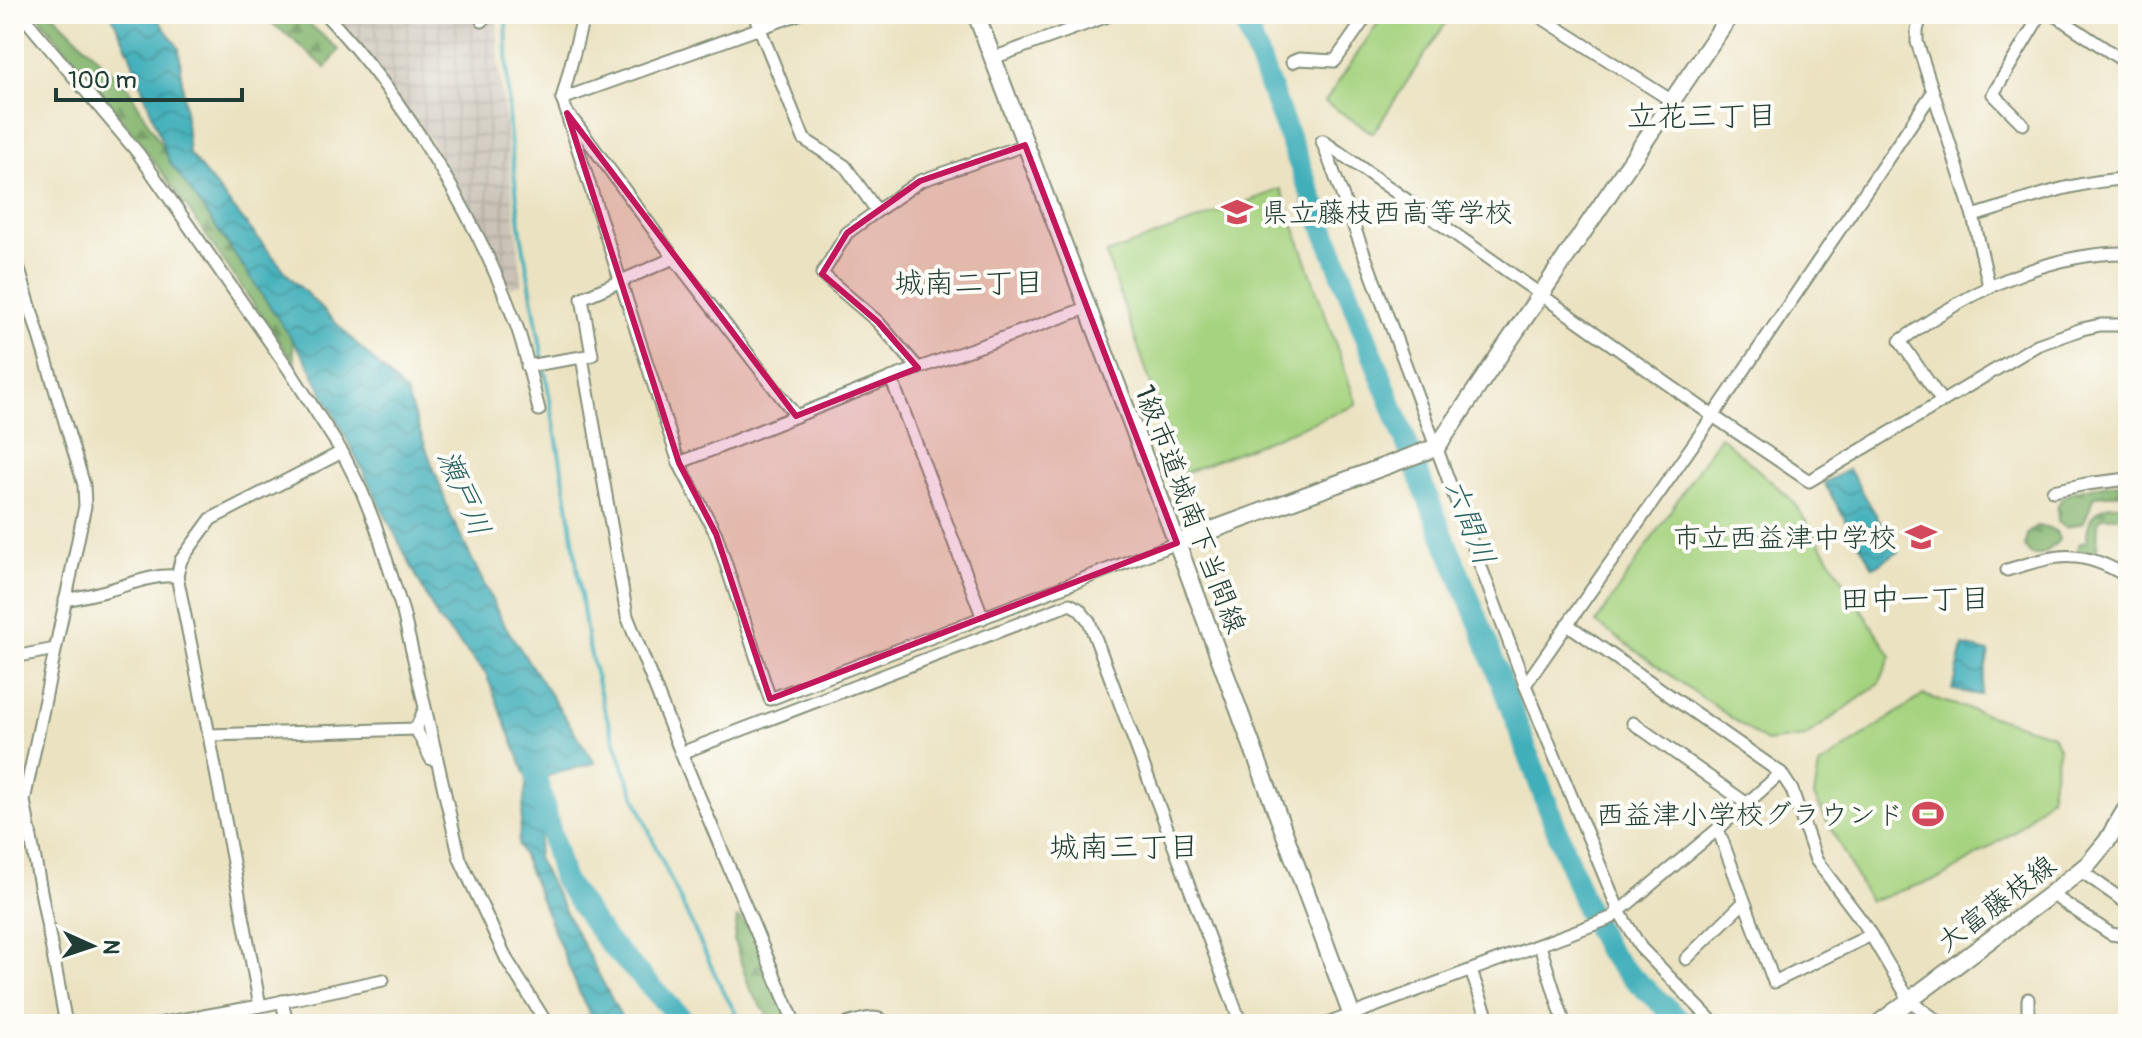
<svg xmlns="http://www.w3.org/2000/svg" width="2142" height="1038" font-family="Pangolin,'Klee One',sans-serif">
<defs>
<pattern id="industrial-grid" width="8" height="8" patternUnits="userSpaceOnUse" patternTransform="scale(2)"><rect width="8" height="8" fill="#cbc3b8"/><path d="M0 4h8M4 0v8" fill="none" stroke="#aea89f"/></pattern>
<pattern id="forest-firs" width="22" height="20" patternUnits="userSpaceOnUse" patternTransform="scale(2)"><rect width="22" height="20" fill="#84b56e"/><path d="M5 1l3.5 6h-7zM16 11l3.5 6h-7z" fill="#6b945b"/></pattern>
<pattern id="water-waves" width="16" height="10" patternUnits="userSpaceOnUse" patternTransform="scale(2)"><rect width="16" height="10" fill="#3fafba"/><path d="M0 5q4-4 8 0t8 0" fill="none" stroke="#349098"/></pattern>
</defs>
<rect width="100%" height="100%" fill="#fdfcf7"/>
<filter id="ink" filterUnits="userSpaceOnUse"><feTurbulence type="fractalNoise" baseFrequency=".0125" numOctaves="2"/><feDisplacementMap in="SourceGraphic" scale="16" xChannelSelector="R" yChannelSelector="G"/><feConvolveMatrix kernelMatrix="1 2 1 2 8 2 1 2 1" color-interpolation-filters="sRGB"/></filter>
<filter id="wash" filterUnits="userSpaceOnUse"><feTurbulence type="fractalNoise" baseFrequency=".006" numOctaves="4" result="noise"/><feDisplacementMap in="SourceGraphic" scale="32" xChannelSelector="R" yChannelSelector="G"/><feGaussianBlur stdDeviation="1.8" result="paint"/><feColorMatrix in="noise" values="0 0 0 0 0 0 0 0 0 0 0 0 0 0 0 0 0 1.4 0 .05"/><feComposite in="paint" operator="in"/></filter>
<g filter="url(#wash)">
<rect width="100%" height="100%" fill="#ebe2c1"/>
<polygon fill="url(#industrial-grid)" points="327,14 497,14 499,65 522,284 507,288 498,267 429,139"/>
<g fill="url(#forest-firs)" stroke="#527951" stroke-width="2">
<polygon points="37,14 53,14 129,89 166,154 292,339 295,364 172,186 125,123"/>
<polygon points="260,14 298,14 339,50 326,68 290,37"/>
<path d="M 2128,482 L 2128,493 L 2095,496 L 2084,522 L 2066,528 L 2058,522 C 2058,516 2056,508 2059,503 C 2066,487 2112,484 2128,482 Z"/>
<path d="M 2128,505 L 2128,517 L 2102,517 L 2098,523 L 2097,550 L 2088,554 L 2077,551 L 2079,544 L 2087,541 C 2086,527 2091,511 2106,506 C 2112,504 2122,505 2128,505 Z"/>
<path d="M 2036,526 C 2046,526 2057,528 2059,540 C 2051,548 2043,558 2030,554 L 2025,547 L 2027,534 Z"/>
<polygon points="737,918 755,930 792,1017 774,1024 750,990 734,941"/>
</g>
<g fill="#a6d37f" stroke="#62885a" stroke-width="2">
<polygon points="1384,14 1451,15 1373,133 1325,102"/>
<polygon points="1281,189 1357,405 1182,474 1106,254"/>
<polygon points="1720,436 1793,501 1891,656 1879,684 1805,737 1766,742 1596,623"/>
<polygon points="1923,695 2053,735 2059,748 2050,797 2014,832 1943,877 1869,901 1814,796 1819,766"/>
</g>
<g fill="url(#water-waves)" stroke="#2f7677" stroke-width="2">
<polygon points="111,14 154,14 179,48 189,154 289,276 406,393 451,516 502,621 595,763 547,776 537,858 625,1024 595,1024 583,1001 518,844 527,778 486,674 438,619 309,365 226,241 169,161 129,52"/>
<polygon points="1849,469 1898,552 1873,567 1824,483"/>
<polygon points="1963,646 1989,652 1980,695 1953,690"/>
</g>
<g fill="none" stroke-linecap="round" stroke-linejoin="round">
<polyline stroke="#3fafba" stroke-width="4" points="506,14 509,128 521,233 568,504 588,643 603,705 624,769 656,848 722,989 742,1024"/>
<g stroke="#3fafba" stroke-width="22">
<polyline points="1242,14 1426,494 1479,623 1588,913 1606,948 1622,968 1684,1024"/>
<polyline points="536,776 563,879 606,940 687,1024"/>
</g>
</g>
</g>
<g filter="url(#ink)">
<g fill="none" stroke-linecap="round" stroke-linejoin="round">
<defs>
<g id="street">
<polyline points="21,14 138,153 288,368 342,452 362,492 376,527 403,612 460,859 507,960 547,1024"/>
<path d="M 325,14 C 405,99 477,217 517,327 C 526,353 532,383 539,410"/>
<polyline points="482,14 482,21"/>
<polyline points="584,14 562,99 567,113 577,125 674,258 796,416"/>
<polyline points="754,14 804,139 845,166 877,211 920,181 1025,145"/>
<polyline points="1536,14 1672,101"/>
<polyline points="1921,14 1917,31 1917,42 1973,216 1989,286"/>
<polyline points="2053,14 2128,64"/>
<polyline points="993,58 1113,14"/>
<polyline points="1292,62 1299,59 1335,61 1368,14"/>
<polyline points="562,99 799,14"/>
<polyline points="568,118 679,463"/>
<polyline points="2023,124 1993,94 2041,14"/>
<polyline points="1322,141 1525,685 1619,911 1641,948 1715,1024"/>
<polyline points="1323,141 1713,416 1809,481 2037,345 2082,329 2100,325 2128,325"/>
<polyline points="877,211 847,233 822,274 878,322 918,368"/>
<path d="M 1973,216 C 2024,201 2075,180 2128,179"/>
<polyline points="14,253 84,485 85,506 24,801 66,1024"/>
<polyline points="1087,308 891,378 679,463 716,534 770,699 1177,543"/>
<polyline points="582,357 592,355 582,298 674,258"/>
<polyline points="527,366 582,357 627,616 681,753 795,1024"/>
<polyline points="891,378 983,618"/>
<path d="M 1941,400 L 1900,341 C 1965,294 2045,252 2128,253"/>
<polyline points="2053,491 2086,484 2128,479"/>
<path d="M 2007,570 C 2057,555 2080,547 2128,577"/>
<path d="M 65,600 C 80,597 95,594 109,590 C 131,584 153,574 177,576"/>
<polyline points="1567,624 1781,773 1792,790 1816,860 1865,925 1910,1001 1942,1024"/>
<polyline points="14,657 55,649"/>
<polyline points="1525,685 1713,416 1933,92"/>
<polyline points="1633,723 1746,803"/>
<polyline points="416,729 431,759"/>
<polyline points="209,735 416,729 424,710"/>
<polyline points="681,753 1070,604 1079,609 1089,621 1241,1024"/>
<polyline points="1718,829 1774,982 1871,935"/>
<polyline points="2081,871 2128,904"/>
<polyline points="2051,894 2111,934 2125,936 2128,934"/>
<polyline points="1540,946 1563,1019 1566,1024"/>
<polyline points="1686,959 1744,902"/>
<polyline points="1471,971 1490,1024"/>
<polyline points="282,1001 287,1024"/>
<polyline points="260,1006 209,735 177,576 181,560 211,519 342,452"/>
<polyline points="158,1024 260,1006 383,980"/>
<path d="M 847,1024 C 861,1020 876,1013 888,1024"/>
<polyline points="1327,1024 1611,918 1718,829 1781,773"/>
<polyline points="2028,1024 2028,999"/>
</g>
<g id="secondary">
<polyline points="976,14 1177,543 1355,1024"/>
<polyline points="1177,543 1437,447 1731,14"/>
<polyline points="1878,1024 2051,894 2088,864 2107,841 2128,806"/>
</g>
</defs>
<use href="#street" stroke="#85907a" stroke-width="15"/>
<use href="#secondary" stroke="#85907a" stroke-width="20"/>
<use href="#street" stroke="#fff" stroke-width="11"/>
<use href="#secondary" stroke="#fff" stroke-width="16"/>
</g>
</g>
<path fill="#c2185b" fill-opacity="0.2" stroke="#c2185b" stroke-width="6" stroke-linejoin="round" d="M 567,113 L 796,416 L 918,368 L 878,322 L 822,274 L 847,233 L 920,181 L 1025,145 L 1177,543 L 770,699 L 716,534 L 679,463 Z"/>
<defs>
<symbol id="school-bare" viewBox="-9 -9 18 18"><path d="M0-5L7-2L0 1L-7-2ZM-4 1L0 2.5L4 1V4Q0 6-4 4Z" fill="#d1495b" stroke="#fdfcf7" stroke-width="2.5" paint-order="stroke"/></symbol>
<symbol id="stadium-bare" viewBox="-9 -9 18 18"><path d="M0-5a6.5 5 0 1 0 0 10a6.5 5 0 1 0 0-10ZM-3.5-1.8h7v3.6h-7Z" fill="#d1495b" stroke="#fdfcf7" stroke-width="2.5" paint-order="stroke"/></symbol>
</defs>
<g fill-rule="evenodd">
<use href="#school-bare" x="1215" y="190" width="44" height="44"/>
<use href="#school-bare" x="1899" y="515" width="44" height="44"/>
<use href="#stadium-bare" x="1906" y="792" width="44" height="44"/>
</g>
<g text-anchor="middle" stroke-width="8" stroke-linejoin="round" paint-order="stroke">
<g font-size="28" fill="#1f3d34" stroke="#fdfcf7" text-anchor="end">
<text x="1261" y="222" text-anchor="start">県立藤枝西高等学校</text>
<text x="1897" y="547">市立西益津中学校</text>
<text x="1904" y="824">西益津小学校グラウンド</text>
</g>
<g font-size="28" fill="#1f3d34" stroke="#fdfcf7">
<text transform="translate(1191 509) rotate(69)" y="10">1級市道城南下当間線</text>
<text transform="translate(1996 903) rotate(-37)" y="10">大富藤枝線</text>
</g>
<g font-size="30" fill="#1f3d34" stroke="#fdfcf7">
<text x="1702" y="126">立花三丁目</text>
<text x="969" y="293">城南二丁目</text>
<text x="1915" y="609">田中一丁目</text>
<text x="1124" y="857">城南三丁目</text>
</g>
<g font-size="30" font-style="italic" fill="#2a6563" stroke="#fdfcf7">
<text transform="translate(464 493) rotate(67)" y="10">瀬戸川</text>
<text transform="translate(1470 522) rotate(69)" y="10">六間川</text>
</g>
</g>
<rect width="2142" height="1038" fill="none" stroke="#fdfcf7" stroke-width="48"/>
<g transform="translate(92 946) rotate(93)" stroke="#fdfcf7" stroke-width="6" paint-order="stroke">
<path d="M0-6L14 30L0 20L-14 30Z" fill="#1f3d34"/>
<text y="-12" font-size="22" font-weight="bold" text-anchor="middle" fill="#1f3d34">N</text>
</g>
<path d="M56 88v12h186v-12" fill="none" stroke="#1f3d34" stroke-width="4"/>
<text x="68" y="88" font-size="24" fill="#1f3d34" stroke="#fdfcf7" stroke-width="6" paint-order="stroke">100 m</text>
</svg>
